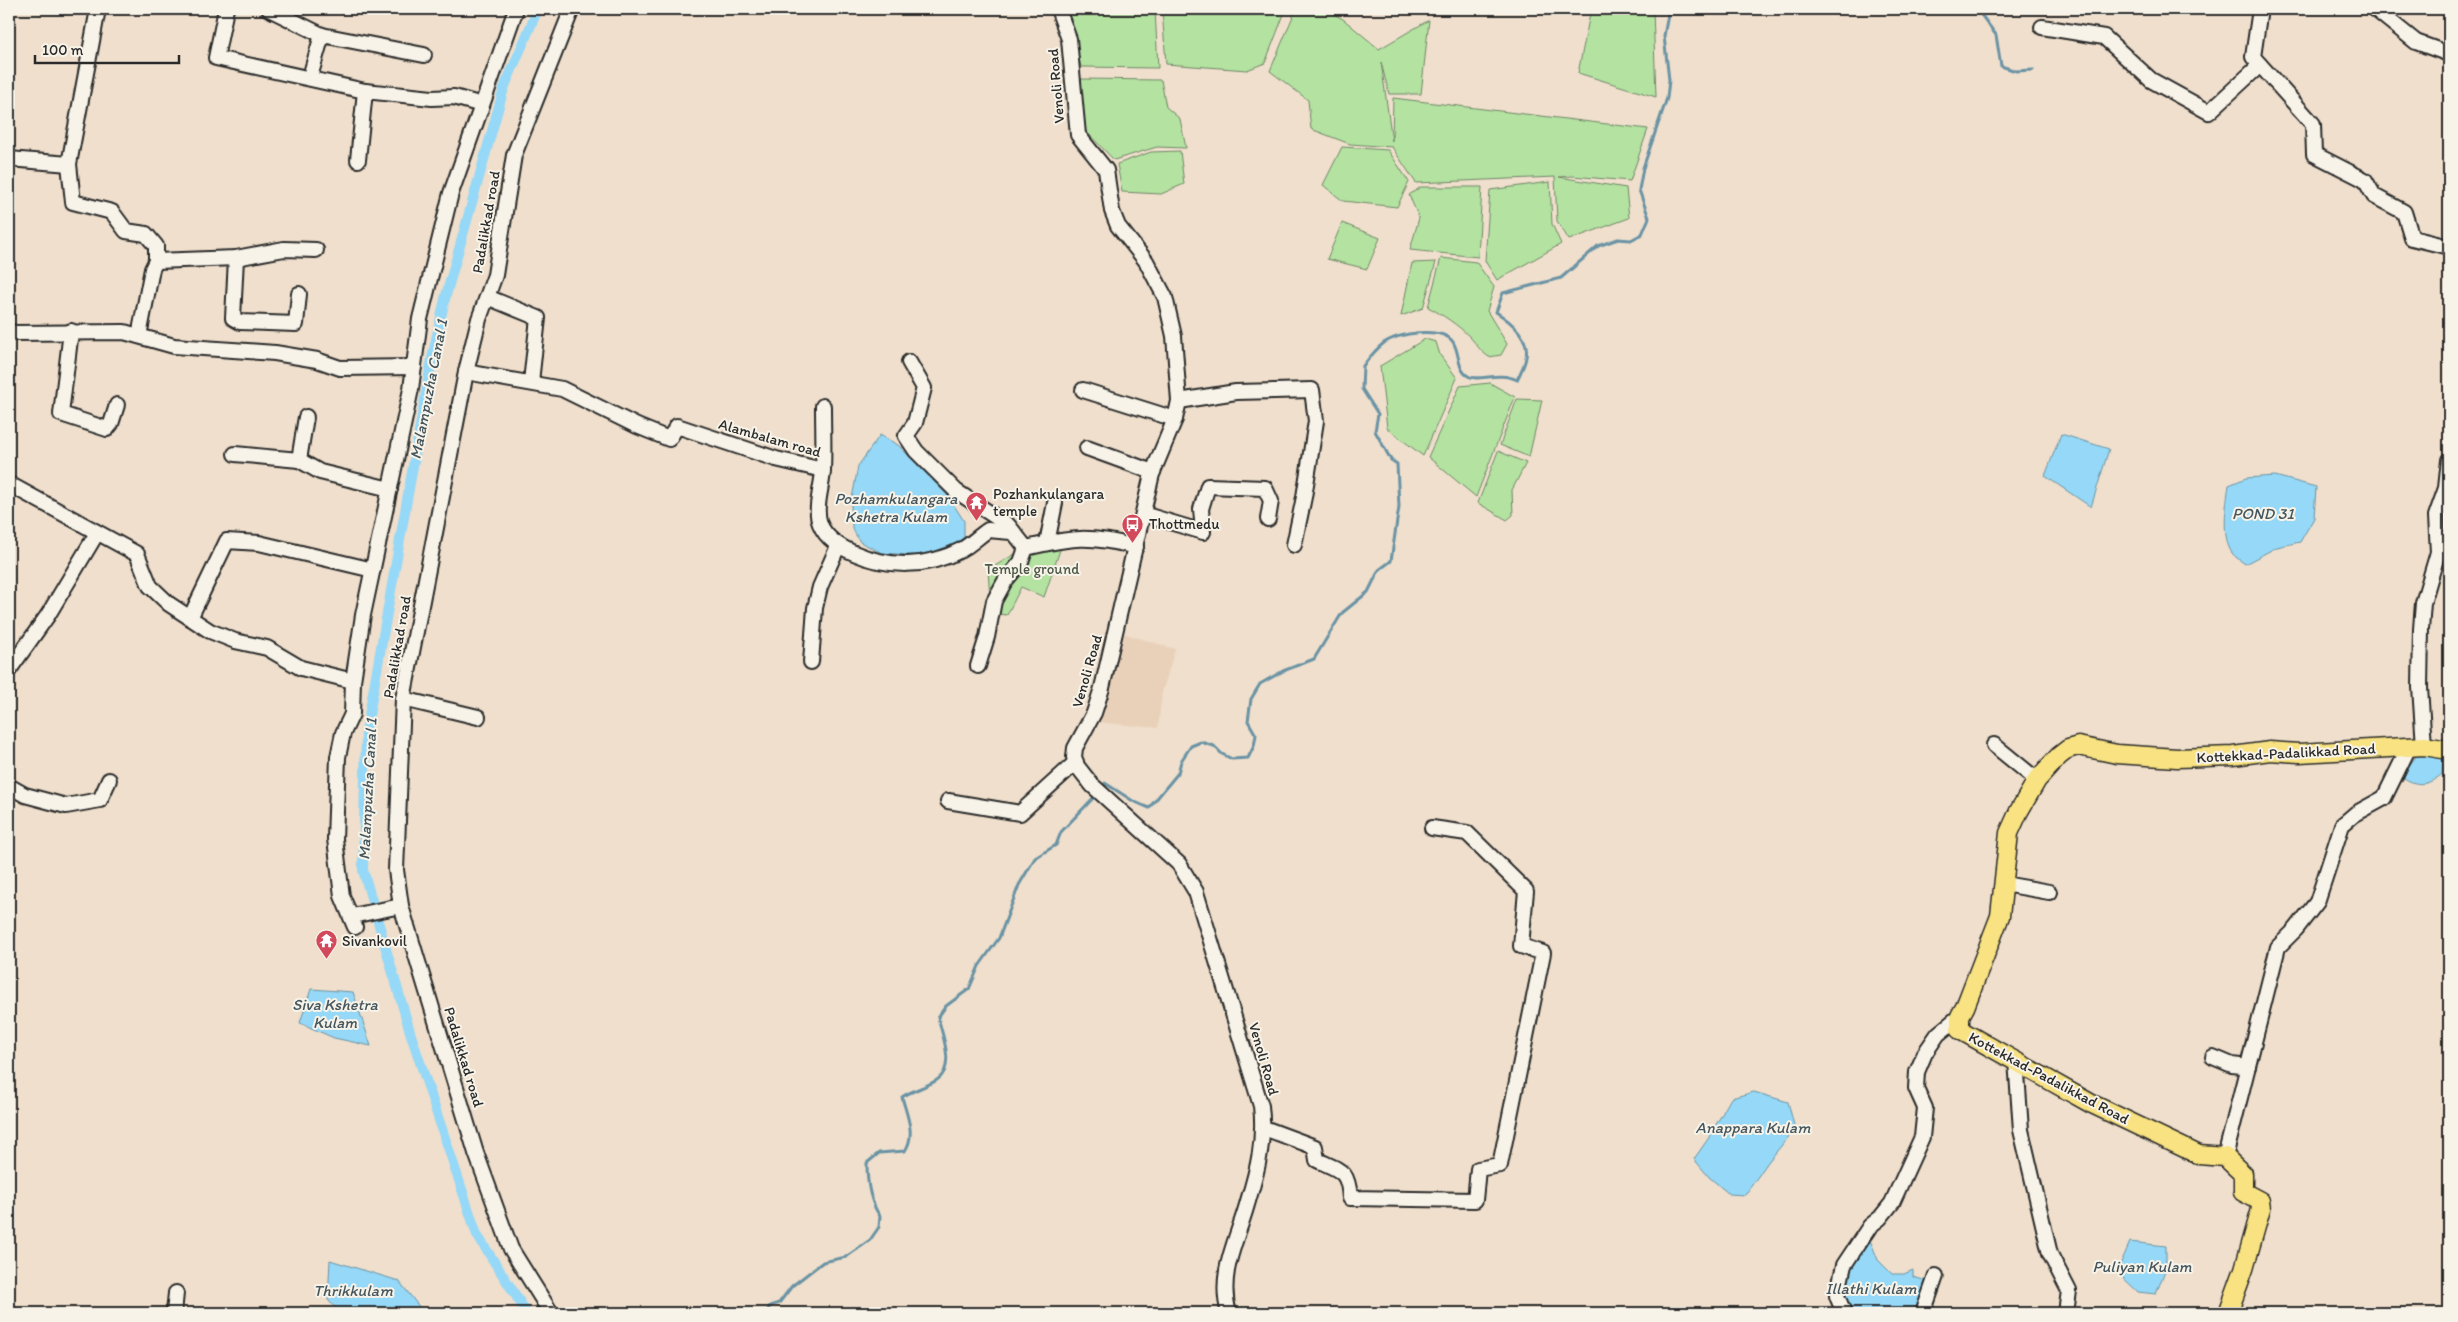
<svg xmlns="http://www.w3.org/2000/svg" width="2458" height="1322" font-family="Itim,sans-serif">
<rect width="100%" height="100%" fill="#efdfcc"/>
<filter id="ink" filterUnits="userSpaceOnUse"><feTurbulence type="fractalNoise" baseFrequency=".02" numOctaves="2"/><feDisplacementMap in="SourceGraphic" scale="10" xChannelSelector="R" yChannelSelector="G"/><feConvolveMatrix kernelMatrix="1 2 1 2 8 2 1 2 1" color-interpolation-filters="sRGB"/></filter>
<g filter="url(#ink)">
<polygon fill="#e9d1b9" points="1119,632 1175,649 1162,693 1158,728 1095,722"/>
<g fill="#b3e2a1" stroke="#6f8666">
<polygon points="1068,9 1155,9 1158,68 1081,67"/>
<polygon points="1162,9 1286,9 1265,63 1247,70 1166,64"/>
<polygon points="1296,9 1324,9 1343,19 1379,49 1429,20 1421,94 1389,94 1381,62 1392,141 1393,98 1648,129 1630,181 1572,176 1559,177 1626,188 1629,218 1569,240 1557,221 1555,177 1416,183 1392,147 1350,144 1311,129 1308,100 1270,71"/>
<polygon points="1591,9 1653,9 1656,97 1578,73"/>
<polygon points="1081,79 1161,80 1166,107 1180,119 1186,148 1157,147 1114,160 1082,127"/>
<polygon points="1342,147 1388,150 1409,182 1397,207 1343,201 1323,185"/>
<polygon points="1180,151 1184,184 1161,194 1122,192 1117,164 1151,152"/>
<polygon points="1550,182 1552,224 1561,244 1497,280 1485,261 1490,190"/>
<polygon points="1421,187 1482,187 1478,257 1410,250 1419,218 1409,195"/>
<polygon points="1342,223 1380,238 1367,269 1327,259"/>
<path d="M 1441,258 L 1476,262 L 1494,287 L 1487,311 L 1507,344 L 1501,355 L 1489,357 C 1480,351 1477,345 1470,337 C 1458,325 1443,315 1428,307 Z"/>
<polygon points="1436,262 1423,308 1401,316 1412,263"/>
<polygon points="1425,339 1436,342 1440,355 1457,378 1423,456 1387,428 1380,366"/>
<polygon points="1490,383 1515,397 1476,497 1428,457 1460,386"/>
<polygon points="1517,399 1542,400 1529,457 1500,445"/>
<polygon points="1498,451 1526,463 1512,490 1513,515 1507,520 1478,503"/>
<polygon points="1061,547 1044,597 1021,587 1007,615 991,613 988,570 1020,551"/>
</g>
<g fill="#95d8f7" stroke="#6b93a5">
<polygon points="2061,434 2109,449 2091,507 2045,476"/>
<polygon points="880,435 898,445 948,496 964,521 964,543 924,556 882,553 860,542 852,528 851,504 858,466"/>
<path d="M 2275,476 L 2316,487 L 2314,518 L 2300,542 L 2277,547 L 2245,564 C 2241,561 2235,557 2232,553 C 2221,537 2226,504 2229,485 L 2246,478 Z"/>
<path d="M 2422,749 L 2443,755 L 2442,774 C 2429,785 2418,787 2404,778 L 2404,772 Z"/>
<polygon points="311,989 353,992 371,1046 334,1038 300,1023"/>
<polygon points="1754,1092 1788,1102 1795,1129 1768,1162 1745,1195 1729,1194 1709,1177 1694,1159 1708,1139 1731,1098"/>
<path d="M 1862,1240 L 1870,1240 L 1878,1260 L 1892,1274 L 1904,1274 L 1913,1270 L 1913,1277 L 1927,1281 L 1927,1289 L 1919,1313 L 1847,1313 C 1842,1286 1852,1265 1862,1240 Z"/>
<polygon points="2130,1242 2166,1246 2166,1268 2156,1294 2138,1292 2117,1272"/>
<polygon points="330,1260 399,1281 424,1313 340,1313 328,1300"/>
</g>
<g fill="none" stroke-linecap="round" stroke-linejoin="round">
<g stroke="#6b93a5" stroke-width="3">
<polyline points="1977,9 1996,35 2001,66 2016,71 2033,70"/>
<path d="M 1102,788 L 1105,783 L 1133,801 L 1149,808 L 1178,773 L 1181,761 L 1191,746 L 1201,742 L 1214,746 L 1222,754 L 1232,759 L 1248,758 L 1254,746 L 1256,735 L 1248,721 L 1251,699 L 1260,684 L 1283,671 L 1314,659 L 1342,613 L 1368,592 L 1379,570 L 1391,561 L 1399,507 L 1397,464 L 1391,460 L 1375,431 L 1378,414 L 1362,389 L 1363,366 C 1369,358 1376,349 1384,343 C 1397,333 1442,326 1453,342 C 1460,353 1457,370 1468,376 C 1478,382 1498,371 1517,380 C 1520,373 1525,365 1526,357 C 1530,337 1510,321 1496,312 L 1503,293 L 1561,278 L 1598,246 L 1618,239 L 1631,240 L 1642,234 L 1649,218 L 1639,190 L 1643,168 L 1667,98 L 1669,80 L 1664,36 L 1669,9"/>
<path d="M 766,1313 L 770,1306 L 779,1303 L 792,1286 L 823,1262 L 846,1257 L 870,1240 L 879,1227 L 880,1216 C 869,1201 867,1181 867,1163 L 879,1153 L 905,1151 C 916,1134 907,1116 902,1097 C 913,1090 926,1087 937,1080 C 956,1067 942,1035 938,1017 L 946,1006 L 969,989 L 979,966 L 999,938 L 1019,885 L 1035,858 L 1056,845 L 1061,832 L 1096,795"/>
</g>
<polyline stroke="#95d8f7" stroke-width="10" points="527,1313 477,1235 411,1035 363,870 366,732 433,353 445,299 504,88 538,9"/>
<defs>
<g id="minor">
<polyline points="98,9 69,164 73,202 112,212 126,231 146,234 156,246 156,261 152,269 139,336"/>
<polyline points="226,9 216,58 365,91 432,98 454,97 482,105"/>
<polyline points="269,9 322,35 424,55"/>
<path d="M 1058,9 L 1069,39 L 1078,135 L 1106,170 L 1112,211 L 1118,226 L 1146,261 L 1165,297 L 1174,336 L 1179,401 L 1175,419 L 1152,474 L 1102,688 L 1094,713 L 1075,748 L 1074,757 L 1077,766 L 1092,785 L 1179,864 L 1196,892 L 1261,1106 C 1265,1139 1258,1169 1248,1201 C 1238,1239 1217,1273 1229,1313"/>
<polyline points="2260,9 2253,57 2313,124 2314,154 2365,180 2374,196 2404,212 2412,238 2449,247"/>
<polyline points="2375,9 2416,42 2449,54"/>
<polyline points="2042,27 2104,37 2151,80 2209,112 2260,65"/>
<polyline points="310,77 322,35"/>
<polyline points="9,159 69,164"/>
<polyline points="358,160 365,91"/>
<polyline points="236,258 233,318 240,322 296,324 299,294"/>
<polyline points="156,261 236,258 284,249 316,250"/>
<polyline points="487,297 538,318 531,382"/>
<polyline points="9,331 15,333 124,332 174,346 275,353 317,360 340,368 414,367"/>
<polyline points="71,331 61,414 107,429 111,424 117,405"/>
<path d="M 909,362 L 924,388 L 915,423 L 906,436 L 916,451 L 956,491 L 1008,525 L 1026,548 C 1072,537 1090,535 1136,547"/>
<polyline points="466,372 562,389 637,426 669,439 677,426 776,459 823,470"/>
<polyline points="1083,390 1175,419"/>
<polyline points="1179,401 1236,392 1312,390 1316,421 1304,497 1294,545"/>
<path d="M 823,406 C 823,427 824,450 823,471 C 822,487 814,509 820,524 C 826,539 840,547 854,553 C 888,568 927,568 961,550 C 970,545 979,536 988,530 L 1011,532"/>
<polyline points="1087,448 1153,472"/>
<polyline points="235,454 299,460 320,472 390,489"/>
<polyline points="299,460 306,417"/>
<polyline points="9,484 137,554 150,586 169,604 210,631 235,641 267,648 301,668 353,681"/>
<polyline points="1143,514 1203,532 1201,509 1208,486 1265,488 1271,501 1268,519"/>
<polyline points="1047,543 1055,503"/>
<polyline points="190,618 227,541 259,543 373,570"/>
<polyline points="811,662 815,608 820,587 838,546"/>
<polyline points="978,666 987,637 994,601 1005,581 1021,562 1026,548"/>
<polyline points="9,670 48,615 97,533"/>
<polyline points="403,699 478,717"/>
<polyline points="1994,745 2037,780"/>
<polyline points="2424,746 2420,687 2421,629 2423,603 2438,552 2436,516 2446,488 2449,460"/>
<polyline points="9,786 25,795 66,806 100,800 109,780"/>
<polyline points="948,801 1020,813 1076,762"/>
<polyline points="2004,884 2049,892"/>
<polyline points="352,916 401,906"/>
<polyline points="355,927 342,896 335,839 338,757 343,733 352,714 353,681 363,615 411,389 420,319 451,193 516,9"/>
<polyline points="2213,1057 2232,1065 2248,1067"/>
<polyline points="2016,1060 2021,1130 2050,1254 2069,1291 2066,1313"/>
<path d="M 1264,1128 L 1315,1147 L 1317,1160 C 1341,1171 1348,1170 1350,1198 L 1475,1200 L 1478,1169 L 1500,1165 L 1543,953 L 1521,946 L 1526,891 L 1467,833 L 1432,828"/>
<polyline points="2225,1157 2278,947 2296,929 2317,902 2342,825 2355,814 2384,798 2409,747"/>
<polyline points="174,1313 176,1293"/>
<polyline points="551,1313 511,1249 476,1153 401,906 396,870 403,699 466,372 479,319 495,275 514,155 572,9"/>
<polyline points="1844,1313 1837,1296 1844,1265 1870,1226 1880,1218 1892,1203 1922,1137 1925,1108 1916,1088 1917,1072 1925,1053 1938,1034 1960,1016"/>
<polyline points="1923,1313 1936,1276"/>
</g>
<polyline id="major" points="2228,1313 2244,1269 2261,1209 2260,1201 2243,1192 2243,1174 2225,1157 2199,1155 2090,1103 1960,1030 1960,1016 1965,1007 2000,916 2009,833 2019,811 2037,780 2059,756 2068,749 2078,746 2117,754 2177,758 2233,756 2270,751 2299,753 2424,746 2449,750"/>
</defs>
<use href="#minor" stroke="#2b2b2b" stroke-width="18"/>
<use href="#major" stroke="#2b2b2b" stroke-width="21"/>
<use href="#minor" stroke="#f7f3e8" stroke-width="14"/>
<use href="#major" stroke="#f8e281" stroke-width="18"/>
</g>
</g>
<defs>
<symbol id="temple-pin" viewBox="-11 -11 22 30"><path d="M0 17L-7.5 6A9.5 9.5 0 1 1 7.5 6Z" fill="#d1495b" stroke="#f7f3e8"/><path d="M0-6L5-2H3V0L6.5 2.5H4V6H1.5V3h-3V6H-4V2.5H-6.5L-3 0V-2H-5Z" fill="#fff"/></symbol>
<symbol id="bus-pin" viewBox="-11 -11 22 30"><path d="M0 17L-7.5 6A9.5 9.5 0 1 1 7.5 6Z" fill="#d1495b" stroke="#f7f3e8"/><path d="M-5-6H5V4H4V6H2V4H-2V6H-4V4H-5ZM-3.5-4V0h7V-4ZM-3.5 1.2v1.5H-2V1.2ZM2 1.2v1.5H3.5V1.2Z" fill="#fff"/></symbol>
</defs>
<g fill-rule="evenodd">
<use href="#temple-pin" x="964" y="490" width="25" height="34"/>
<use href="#bus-pin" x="1120" y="512" width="25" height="34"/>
<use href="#temple-pin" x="314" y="928" width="25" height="34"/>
</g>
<g text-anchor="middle" stroke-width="4" stroke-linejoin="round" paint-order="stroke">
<g font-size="15" fill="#2b2b2b" stroke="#f7f3e8">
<text transform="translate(1056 86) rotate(-95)" y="5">Venoli Road</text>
<text transform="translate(486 222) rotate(-80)" y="5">Padalikkad road</text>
<text transform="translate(770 438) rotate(16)" y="5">Alambalam road</text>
<text transform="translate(397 647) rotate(-80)" y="5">Padalikkad road</text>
<text transform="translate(1087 671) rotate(-74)" y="5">Venoli Road</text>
<text transform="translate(2286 753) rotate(-3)" y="5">Kottekkad-Padalikkad Road</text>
<text transform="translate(464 1057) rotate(73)" y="5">Padalikkad road</text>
<text transform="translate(1264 1059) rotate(74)" y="5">Venoli Road</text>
<text transform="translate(2049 1078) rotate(28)" y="5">Kottekkad-Padalikkad Road</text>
</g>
<g font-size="15" fill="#2b2b2b" stroke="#f7f3e8" text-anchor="start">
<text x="993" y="499">Pozhankulangara<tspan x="993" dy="17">temple</tspan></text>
<text x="1149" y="529">Thottmedu</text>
<text x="342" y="946">Sivankovil</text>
</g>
<g font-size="15" fill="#4d5948" stroke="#f7f3e8">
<text x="1032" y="574">Temple ground</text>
</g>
<g font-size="16" font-style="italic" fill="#46565e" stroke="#f7f3e8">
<text transform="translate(428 389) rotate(-79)" y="6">Malampuzha Canal 1</text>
<text x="896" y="504">Pozhamkulangara<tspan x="896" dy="18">Kshetra Kulam</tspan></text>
<text x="2263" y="519">POND 31</text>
<text transform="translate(367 789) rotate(-87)" y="6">Malampuzha Canal 1</text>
<text x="335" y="1010">Siva Kshetra<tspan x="335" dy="18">Kulam</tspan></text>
<text x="1753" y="1133">Anappara Kulam</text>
<text x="2142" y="1272">Puliyan Kulam</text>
<text x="1871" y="1294">Illathi Kulam</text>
<text x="353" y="1296">Thrikkulam</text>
</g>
</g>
<rect width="2458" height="1322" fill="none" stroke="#f7f3e8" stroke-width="30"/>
<rect x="15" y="15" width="2428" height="1292" fill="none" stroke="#2b2b2b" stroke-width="2" filter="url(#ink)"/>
<path d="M35 55v8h144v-8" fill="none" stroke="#2b2b2b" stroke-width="2.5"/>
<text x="42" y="55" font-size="15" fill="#2b2b2b" stroke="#f7f3e8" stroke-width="4" paint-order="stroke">100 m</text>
</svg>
